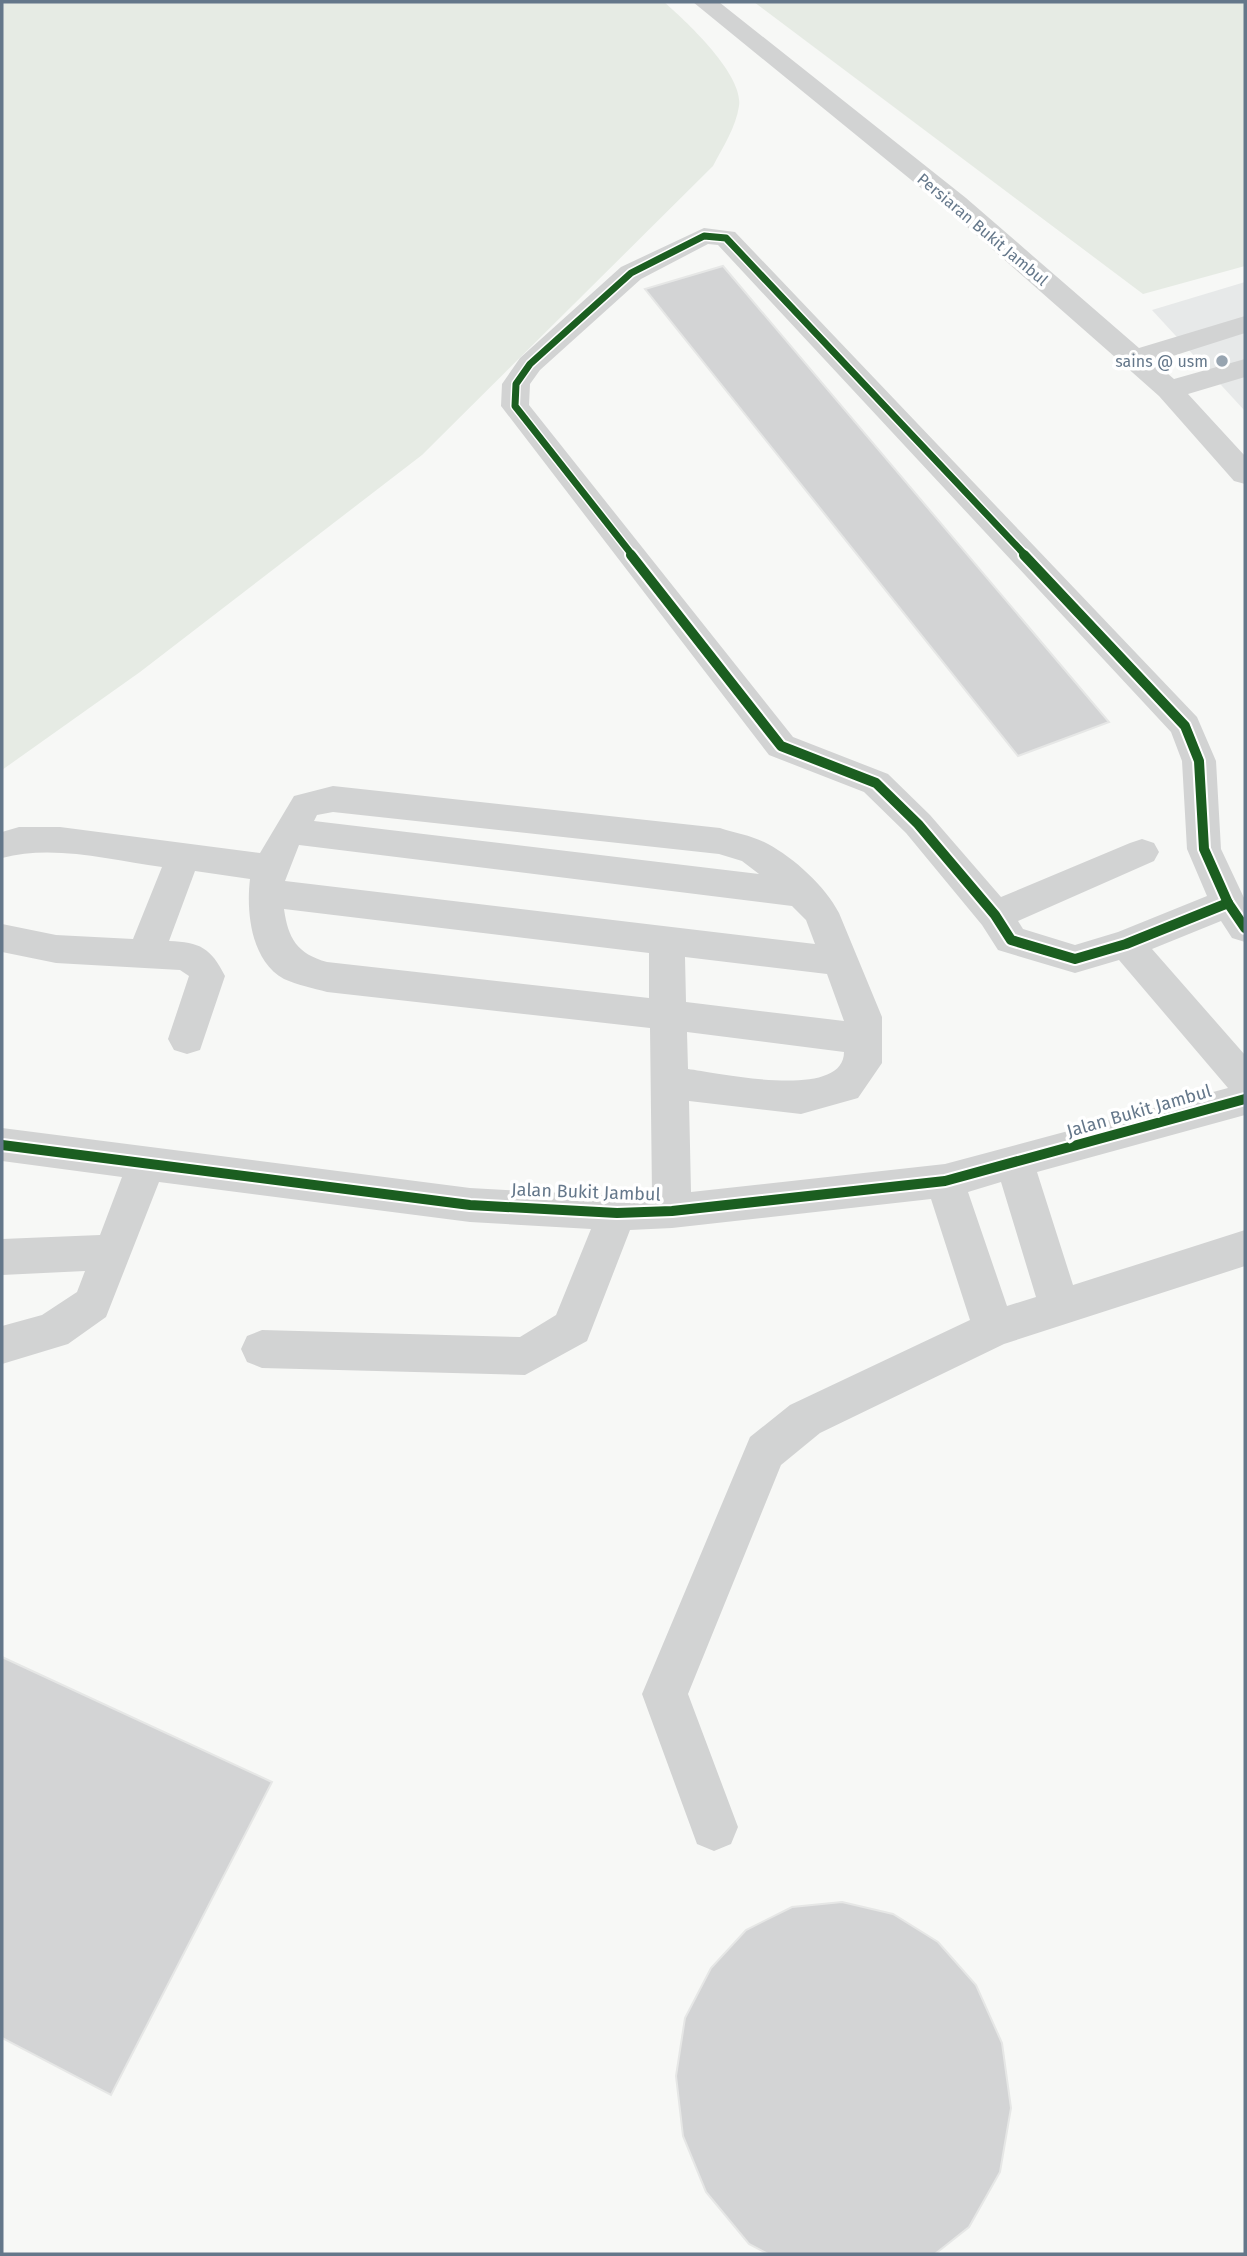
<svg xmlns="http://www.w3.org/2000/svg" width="1247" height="2256" font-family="'Fira Sans',sans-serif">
<rect width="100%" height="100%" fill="#f7f8f6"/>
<polygon fill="#e7e9e9" points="1245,282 1245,411 1152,310"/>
<g fill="#e6ebe4">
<path d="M 2,2 L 664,2 C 686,21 744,75 739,106 C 736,127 723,147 713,166 L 422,455 L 140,672 L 2,770 Z"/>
<polygon points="754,2 1245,2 1245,266 1143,294"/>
</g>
<g fill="#d3d4d5" stroke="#e6e7e6" stroke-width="2">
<polygon points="723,266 1109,722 1018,756 645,289"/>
<polygon points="2,1657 272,1782 111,2095 2,2038"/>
<polygon points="842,1902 893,1914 938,1942 976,1985 1002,2043 1011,2108 1000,2172 969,2227 935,2254 768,2254 749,2244 706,2192 683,2136 676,2076 685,2018 711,1968 746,1930 792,1907"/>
</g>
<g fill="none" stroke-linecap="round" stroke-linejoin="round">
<g fill="#d2d3d3" fill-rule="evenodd">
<polygon points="693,2 719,2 966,198 1139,348 1245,316 1245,333 1154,362 1174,379 1245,359 1245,377 1188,394 1245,456 1245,484 1234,481 1159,396 1124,365 948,210"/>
<path d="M 704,228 L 735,232 L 1197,717 L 1216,761 L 1221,849 L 1245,900 L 1245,942 L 1232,938 L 1221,921 L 1152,949 L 1245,1055 L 1245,1115 L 1037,1172 L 1073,1285 L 1245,1230 L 1245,1266 L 1004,1344 L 820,1433 L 781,1465 L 688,1694 L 738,1827 L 731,1844 L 714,1851 L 697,1844 L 642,1694 L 750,1437 L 790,1405 L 970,1320 L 931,1199 L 672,1228 L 630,1230 L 587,1341 L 525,1375 L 262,1368 L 247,1362 L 241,1349 L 247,1336 L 262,1330 L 520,1337 L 556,1315 L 591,1229 L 470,1222 L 159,1182 L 106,1317 L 68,1344 L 2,1364 L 2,1326 L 42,1315 L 77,1292 L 85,1271 L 2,1275 L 2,1239 L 100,1235 L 122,1177 L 2,1161 L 2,1128 L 470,1188 L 617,1196 L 652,1194 L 650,1028 L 327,992 C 313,988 297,985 284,979 C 251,961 246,912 250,879 L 195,871 L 169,941 C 200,942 211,948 225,976 L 200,1050 L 187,1054 L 174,1050 L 168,1039 L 189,976 L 180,970 L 56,963 L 2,952 L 2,924 L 56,935 L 133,939 L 162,867 C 111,860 53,844 2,858 L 2,832 L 19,827 L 60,827 L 260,853 L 294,796 L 333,786 L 720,828 C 735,833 754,836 768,844 C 794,858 825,886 839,913 L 882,1017 L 882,1063 L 858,1098 L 801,1114 L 689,1101 L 691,1192 L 945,1164 L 1228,1088 L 1119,960 L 1075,973 L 998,950 L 982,925 L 906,833 L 864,792 L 769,755 L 501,406 L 502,384 L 520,358 L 621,267 ZM 708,244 L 718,245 L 1171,732 L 1182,761 L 1187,849 L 1207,896 L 1118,932 L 1075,945 L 1023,929 L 1018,921 L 1154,861 L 1159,852 L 1154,843 L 1142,839 L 1130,843 L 1001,897 L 930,815 L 888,774 L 793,737 L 529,405 L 530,384 L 540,370 L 641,279 ZM 333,812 L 719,854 L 742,861 L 759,874 L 314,821 L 317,815 ZM 299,845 L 792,906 L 806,920 L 815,944 L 285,881 ZM 284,909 L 649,953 L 649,998 L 327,962 C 297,954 288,938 284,909 ZM 685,957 L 827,974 L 844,1021 L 686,1002 ZM 687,1032 L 844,1052 C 844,1101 719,1073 688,1069 ZM 1001,1182 L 1036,1297 L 1007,1306 L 968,1192 Z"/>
</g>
<defs>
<polyline id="cycleway-far1" points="633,556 515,406 516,384 530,364 631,273 704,236 726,238 1026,556"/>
<g id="cycleway">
<polyline points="631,555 781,746 876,783 918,824 995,915 1011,940 1075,959 1126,944 1228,903"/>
<polyline points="1024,555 1185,726 1199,761 1204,849 1228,903"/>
<polyline points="1228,903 1245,928"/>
<polyline points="2,1145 470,1205 617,1213 672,1211 945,1181 1245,1099"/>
</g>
</defs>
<use href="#cycleway-far1" stroke="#fff" stroke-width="10"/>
<use href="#cycleway" stroke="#fff" stroke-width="14"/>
<use href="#cycleway-far1" stroke="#1b5e20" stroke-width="7"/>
<use href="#cycleway" stroke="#1b5e20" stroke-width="10"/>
</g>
<circle fill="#97a4b0" stroke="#fff" stroke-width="2.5" cx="1222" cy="361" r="7"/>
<g text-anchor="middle" stroke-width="7" stroke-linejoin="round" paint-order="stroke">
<g font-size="16" fill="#64778a" stroke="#fff">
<text transform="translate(983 229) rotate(40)" y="6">Persiaran Bukit Jambul</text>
</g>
<g font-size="16" fill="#64778a" stroke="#fff" text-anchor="end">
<text x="1208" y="367">sains @ usm</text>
</g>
<g font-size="18" fill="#64778a" stroke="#fff">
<text transform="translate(1139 1111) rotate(-16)" y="6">Jalan Bukit Jambul</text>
<text transform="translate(586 1192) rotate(2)" y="6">Jalan Bukit Jambul</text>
</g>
</g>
<rect width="1247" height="2256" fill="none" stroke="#64778a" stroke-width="7"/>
</svg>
